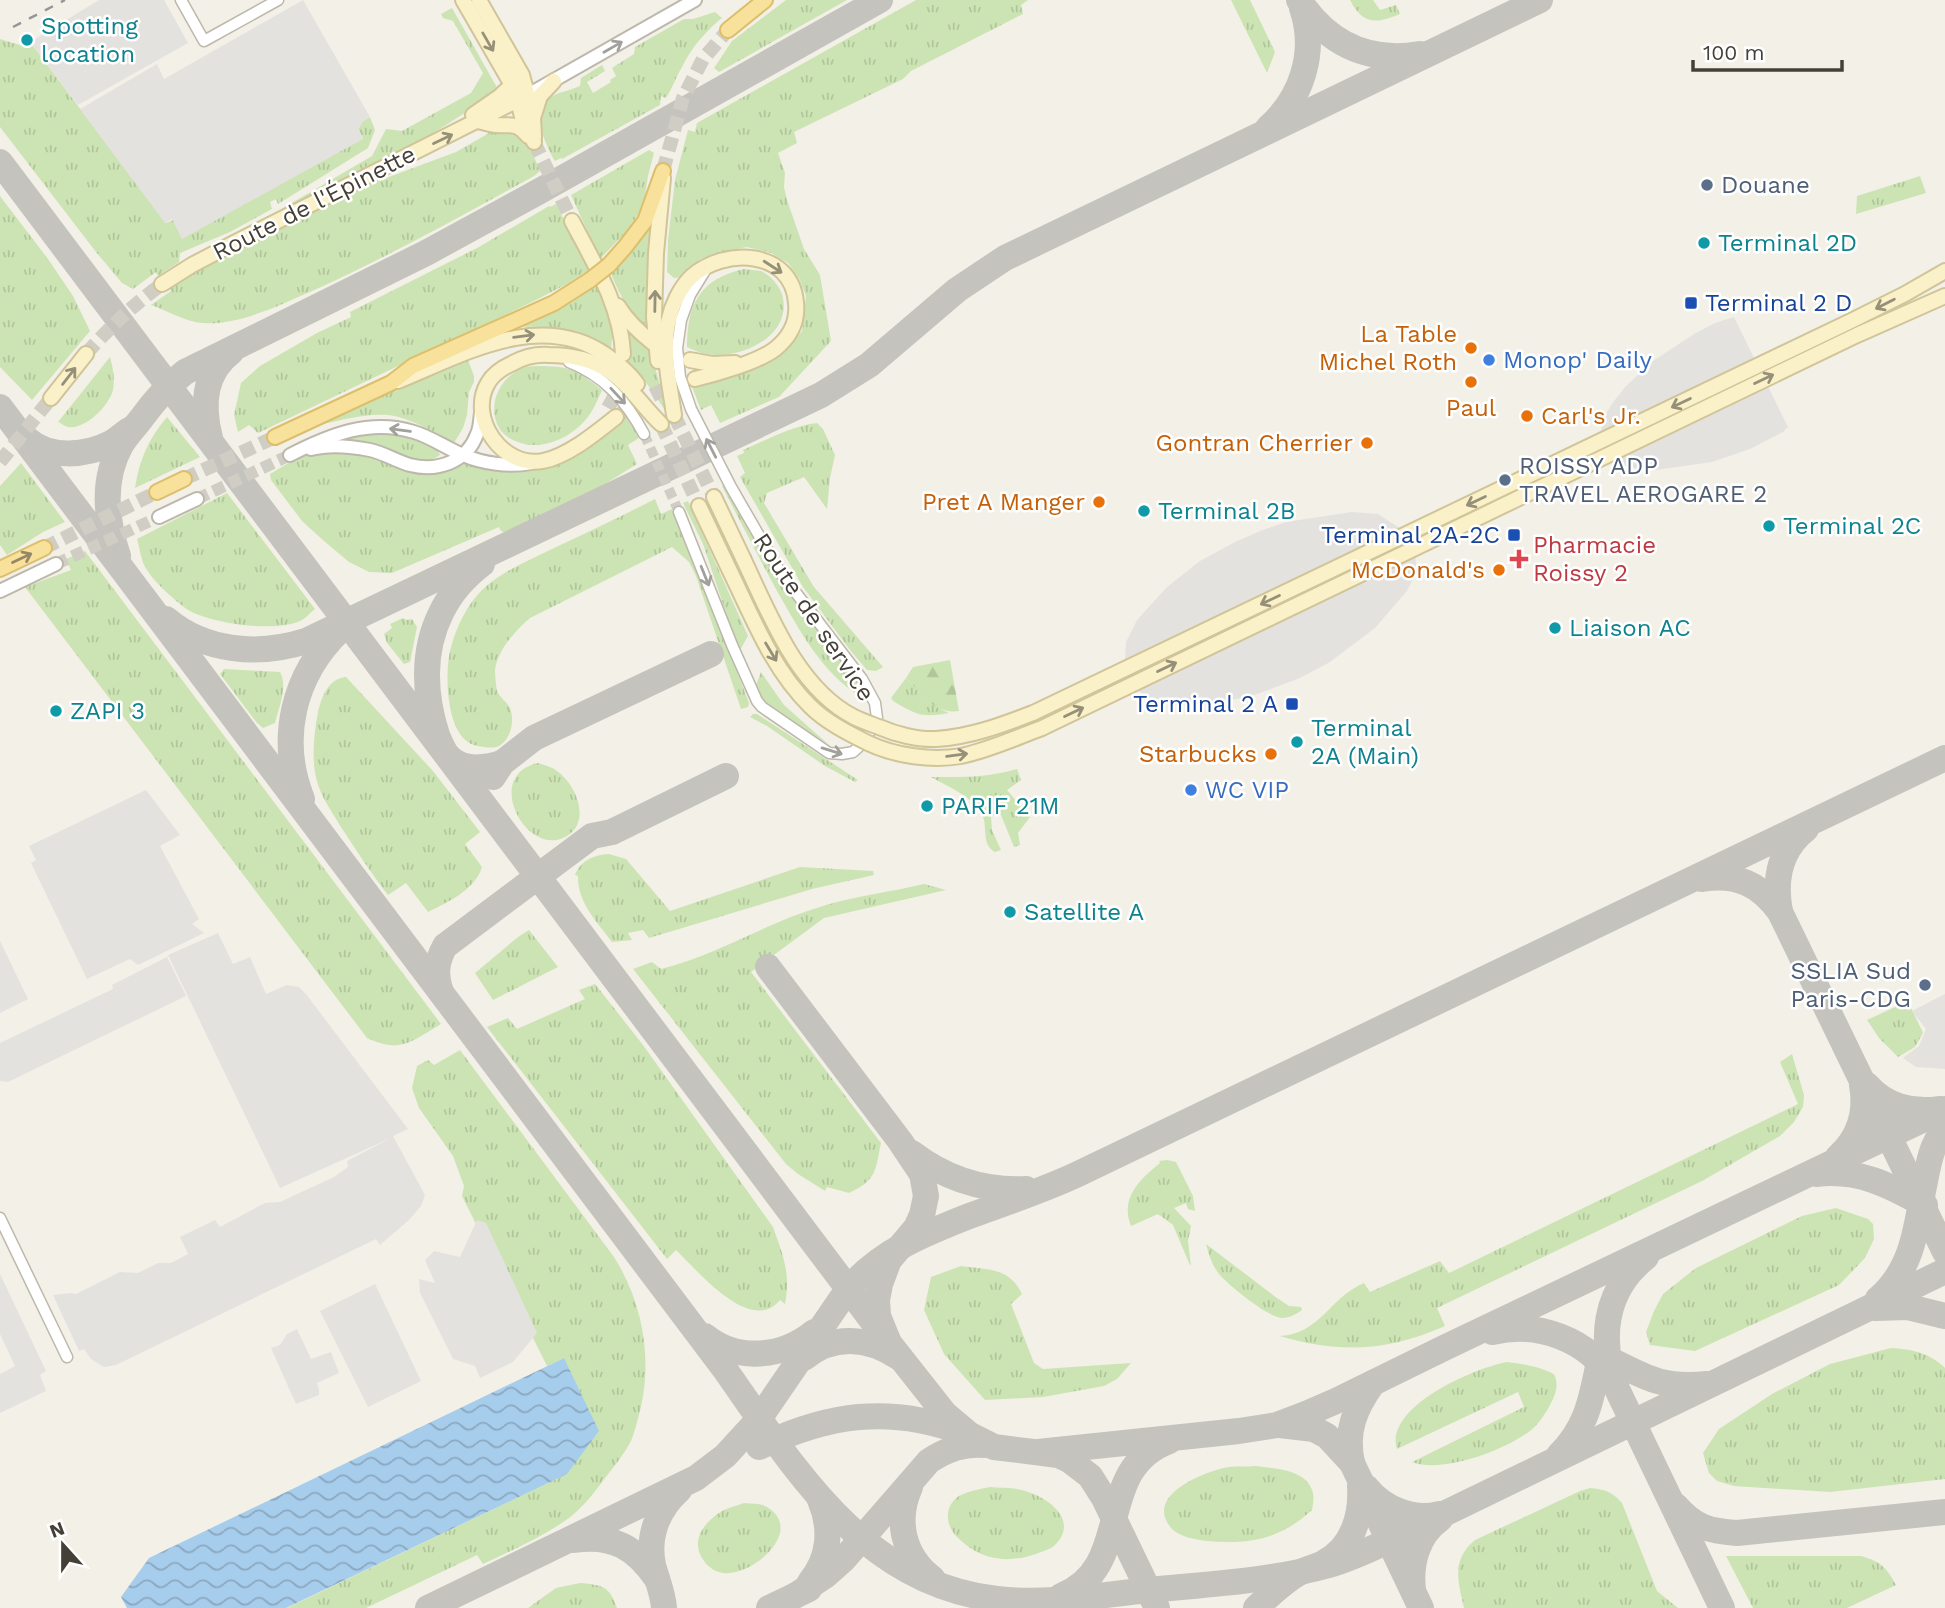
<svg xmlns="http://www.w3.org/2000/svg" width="1945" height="1608" font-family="'Work Sans',sans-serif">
<defs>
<pattern id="grass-tufts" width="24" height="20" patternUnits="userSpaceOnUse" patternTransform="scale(1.75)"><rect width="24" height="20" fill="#cce4b3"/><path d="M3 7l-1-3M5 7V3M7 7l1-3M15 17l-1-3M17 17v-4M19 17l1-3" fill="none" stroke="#b1c59b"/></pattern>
<pattern id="forest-firs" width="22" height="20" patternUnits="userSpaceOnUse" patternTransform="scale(1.75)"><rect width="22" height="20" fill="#cce4b3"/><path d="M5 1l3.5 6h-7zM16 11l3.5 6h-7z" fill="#b1c59b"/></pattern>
<pattern id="water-waves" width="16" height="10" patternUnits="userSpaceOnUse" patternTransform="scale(1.75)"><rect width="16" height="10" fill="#a7cdec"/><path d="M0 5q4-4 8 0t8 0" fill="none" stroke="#8aa8c0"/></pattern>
</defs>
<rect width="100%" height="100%" fill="#f3f0e7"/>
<g fill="url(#grass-tufts)">
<polygon points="786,0 847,0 719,72 714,68 732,41"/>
<polygon points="916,0 1028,0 1021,5 1023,14 911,71 903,79 794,132 797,143 778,153 785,173 784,187 787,200 804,249 820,275 831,341 779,397 720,423 711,405 701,410 691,384 776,356 791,344 802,331 806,296 799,278 788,263 771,253 747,247 720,252 700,259 683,277 674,278 667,272 668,240 675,180 688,130 695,132 697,123"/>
<polygon points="1231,0 1250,0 1275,52 1267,73"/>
<path d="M 1350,0 L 1373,0 L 1380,10 L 1396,5 L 1400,14 C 1376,24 1363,25 1350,0 Z"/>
<polygon points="452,8 499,91 407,150 278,211 372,156 386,129 402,131 471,93 483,73 453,21 443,18 441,14"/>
<path d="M 715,12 L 722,18 C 706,31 691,48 682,67 C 676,77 673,87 666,98 L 661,96 L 660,105 L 562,159 L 561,158 L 555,161 C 544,142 527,105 559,93 C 566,91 573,89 580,86 L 581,78 L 602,65 L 605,71 L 587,82 L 593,93 L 611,82 L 610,80 L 616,76 L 612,68 L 634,54 L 635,47 L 684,19 L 693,19 Z"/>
<polygon points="0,39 23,46 30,42 166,223 363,138 358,129 363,121 370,117 375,130 368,148 278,204 276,199 270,202 272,209 230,232 180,253 179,262 158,276 156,272 133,289 122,283 96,252 0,127"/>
<path d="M 496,129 L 519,132 L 522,140 L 532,152 L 540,171 L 534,176 C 461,216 388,257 312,291 C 280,305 232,329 195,322 C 181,319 165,310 151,305 L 171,291 L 169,287 L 183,280 L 190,271 L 354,190 L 456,152 Z"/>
<polygon points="649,150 654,153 648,176 645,195 638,214 629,229 600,259 571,195"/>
<polygon points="1920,176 1926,193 1856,214 1857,196"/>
<polygon points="0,196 48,259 73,296 90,331 32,400 0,367"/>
<polygon points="556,204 589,270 567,284 532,302 258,433 249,425 238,432 234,415 241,383 260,366 317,333 351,317 350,312 477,248 549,206 550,207"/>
<path d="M 655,212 L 651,331 C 630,315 619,295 610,271 Z"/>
<path d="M 744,269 C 749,270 756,270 761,271 C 770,275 779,285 782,294 C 793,332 750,355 718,355 C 706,355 697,352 687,347 C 687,304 700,279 744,269 Z"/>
<path d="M 596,283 C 606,304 615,325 611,349 C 575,329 557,326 517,327 Z"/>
<polygon points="626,324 651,347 652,357 669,416 645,381 625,359"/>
<path d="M 110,357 C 113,368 115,379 113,390 C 109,406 85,430 68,427 C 64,426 61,423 58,422 Z"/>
<path d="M 468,360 L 474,376 L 474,382 L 469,392 L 467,415 L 463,428 L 454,443 C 436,433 419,423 399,417 C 375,411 347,419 323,424 L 322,422 Z"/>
<path d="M 542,366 C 573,367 577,370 602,390 C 598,398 595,407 590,414 C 577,433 554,446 531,445 C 521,444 509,440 502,432 C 484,409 499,375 526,367 C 530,366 537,366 542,366 Z"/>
<polygon points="629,416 642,436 628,445 637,464 517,539 501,531 499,527 392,573 369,572 349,562 324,541 302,521 271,480 270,474 300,456 326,450 357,451 438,470 465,464 520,469 582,449"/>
<path d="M 167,417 L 200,457 L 135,488 C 139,460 149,438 167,417 Z"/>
<path d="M 817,423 L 823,429 L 835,455 L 830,478 L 827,509 L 804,477 L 767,493 L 764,503 L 814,587 L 883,667 L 876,671 L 867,670 L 850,650 L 803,587 L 740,477 L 745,473 L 737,456 L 744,453 L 743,450 C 767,440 791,426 817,423 Z"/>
<path d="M 363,432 C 382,433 433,434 440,455 C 418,471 388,447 366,442 C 355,440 343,440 332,439 Z"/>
<polygon points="21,463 65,522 43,532 7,555 0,545 0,486"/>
<path d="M 726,484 L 770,563 L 811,622 L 862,689 L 864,699 C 822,674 800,631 777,591 C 758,556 740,521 722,486 Z"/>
<path d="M 227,493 L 315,609 C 311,612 307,617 302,620 C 278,633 214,624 190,611 C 178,604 154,582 147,570 C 141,562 140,549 137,539 Z"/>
<path d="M 655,499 L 661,514 L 672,509 L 694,559 L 749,703 L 748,707 L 741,709 L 696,576 L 689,562 L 672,547 L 530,618 C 515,631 498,649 495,670 C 495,675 496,686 497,691 C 500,698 507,702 510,708 C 515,720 511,739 499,746 C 493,749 483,747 478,746 C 445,741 444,672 451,647 C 456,628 467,605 481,591 C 501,571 530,560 554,548 C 588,532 622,516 655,499 Z"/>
<polygon points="688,501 748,636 740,650 728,619 703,544 683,503"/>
<path d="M 85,551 L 441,1024 C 412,1041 401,1054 367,1038 L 25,587 L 71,570 L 66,559 Z"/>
<polygon points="403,618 407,620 412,619 417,627 410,662 404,664 387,643 384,634 392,628 390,624"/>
<path d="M 224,669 L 280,672 C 288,687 279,707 275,723 L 263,728 L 257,723 L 220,674 Z"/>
<polygon points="761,672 784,705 829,745 771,709 764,703 755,688"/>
<path d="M 346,677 L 433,771 L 480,832 L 465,844 L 482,867 C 475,890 448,902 428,912 L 406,883 L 388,895 C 370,872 355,848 339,824 C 331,810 321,797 317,781 C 311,761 314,733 318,712 C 322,696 328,679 346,677 Z"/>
<path d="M 906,678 C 919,692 931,706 949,713 C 921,718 917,715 893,701 L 891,698 Z"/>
<polygon points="753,714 757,714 858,780 855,782 825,766 767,726 750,717"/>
<path d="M 538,763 C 544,765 552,767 557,771 C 577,785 593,825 563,838 C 525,855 483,775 538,763 Z"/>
<path d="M 1017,769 L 1021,780 L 1007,790 L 1030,817 L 1018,833 L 1020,845 L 1014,847 L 1001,815 L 991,816 L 992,830 L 1001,850 L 995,852 C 980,844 989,826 981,812 C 971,796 947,786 931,777 C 964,777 986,778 1017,769 Z"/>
<path d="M 609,854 L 626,859 L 670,911 L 800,867 L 873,871 L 874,875 L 812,889 L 649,938 L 643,930 L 628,933 L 632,940 L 612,942 C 597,922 577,902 578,876 L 575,875 C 581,860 594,855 609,854 Z"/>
<path d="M 924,884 L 946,890 L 824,918 L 751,972 L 881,1143 C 875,1171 877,1180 849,1193 L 827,1187 L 825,1191 L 798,1174 L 786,1164 L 633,969 L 652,962 L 661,969 C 718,955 767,922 823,906 C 855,896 891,892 924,884 Z"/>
<polygon points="529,930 558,967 493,1000 475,973 518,937"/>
<path d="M 595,984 L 643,1045 L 773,1227 C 783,1255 791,1274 785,1304 L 780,1300 C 751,1336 697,1270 676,1250 L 667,1259 L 487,1027 L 508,1018 L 517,1029 L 585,999 L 579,990 Z"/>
<polygon points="1908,1001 1923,1033 1915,1047 1898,1057 1879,1038 1867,1020"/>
<path d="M 460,1050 L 614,1257 C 645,1306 654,1367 637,1422 C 635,1429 633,1437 630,1443 C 623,1455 614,1467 605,1478 C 595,1492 583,1507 569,1518 C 543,1537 512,1550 483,1564 L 477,1555 L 366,1608 L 287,1608 L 567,1474 L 564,1358 L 547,1366 L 462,1196 L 464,1186 L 453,1156 L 419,1108 L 412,1088 L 417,1066 L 428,1060 L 434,1065 Z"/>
<path d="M 1792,1054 L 1804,1095 L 1803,1107 L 1794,1122 L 1780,1136 L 1702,1181 L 1437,1308 L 1445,1326 C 1389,1351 1339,1354 1280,1336 C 1320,1334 1329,1298 1364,1283 L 1370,1292 L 1440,1261 L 1449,1273 L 1798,1104 L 1780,1062 Z"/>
<path d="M 1167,1160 L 1176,1162 L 1193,1196 L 1195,1211 L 1188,1209 L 1186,1203 L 1174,1208 L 1191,1226 L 1188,1241 L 1191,1266 L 1189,1263 L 1173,1225 L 1158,1214 L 1131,1226 C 1120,1198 1139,1180 1160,1163 L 1159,1161 Z"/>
<polygon points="1836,1208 1868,1219 1873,1224 1874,1239 1865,1258 1839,1285 1695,1351 1650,1345 1646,1332 1654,1311 1663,1294 1696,1268 1802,1216"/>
<path d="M 1206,1244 L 1277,1298 L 1289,1306 L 1301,1307 L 1302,1310 C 1296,1314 1290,1318 1282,1318 C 1269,1318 1228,1285 1219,1274 C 1212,1265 1209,1255 1206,1244 Z"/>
<path d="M 961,1266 C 988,1270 1009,1267 1022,1294 L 1011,1304 L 1034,1363 L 1043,1369 L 1131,1363 L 1117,1379 L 1104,1386 L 1043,1397 L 985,1400 L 944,1354 L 924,1310 L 931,1277 Z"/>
<path d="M 1891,1348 C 1911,1349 1930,1353 1945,1368 L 1945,1479 L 1830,1492 L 1734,1486 L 1717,1481 L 1709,1473 L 1703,1453 L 1719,1429 L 1772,1394 L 1830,1364 Z"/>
<path d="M 1507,1362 C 1523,1364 1539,1366 1554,1374 C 1559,1385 1556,1394 1550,1405 C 1545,1414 1539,1424 1530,1431 C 1505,1450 1443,1474 1412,1462 L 1524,1407 L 1518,1392 L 1397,1449 C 1384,1407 1474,1368 1507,1362 Z"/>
<path d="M 1256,1466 C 1276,1469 1307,1469 1313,1493 C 1314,1498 1313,1505 1312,1510 C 1281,1539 1249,1545 1207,1541 C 1197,1540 1180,1537 1172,1529 C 1142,1496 1204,1471 1229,1467 C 1238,1466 1247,1467 1256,1466 Z"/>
<path d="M 990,1487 C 999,1488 1008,1487 1017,1489 C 1042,1493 1082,1518 1055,1545 C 1050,1550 1042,1551 1036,1554 C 1006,1564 980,1560 957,1537 C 945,1525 944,1506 959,1496 C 968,1491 980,1489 990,1487 Z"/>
<path d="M 1590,1488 C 1604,1489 1613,1492 1622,1503 L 1657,1591 L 1678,1608 L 1464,1608 C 1458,1581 1451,1560 1475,1540 L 1580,1491 Z"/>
<path d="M 744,1503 C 750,1504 760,1503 765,1506 C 807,1528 754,1577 723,1573 C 714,1572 706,1565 702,1558 C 691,1540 704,1523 719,1513 C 726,1508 736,1506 744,1503 Z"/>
<path d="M 1726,1556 L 1861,1556 C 1881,1562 1886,1567 1896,1585 L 1847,1608 L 1753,1608 Z"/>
<path d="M 580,1583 C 603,1585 609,1586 617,1608 L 528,1608 L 556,1588 Z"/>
</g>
<path fill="url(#forest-firs)" d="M 950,660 L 959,711 C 935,715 921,693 906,678 L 913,667 Z"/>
<g fill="#e4e2df">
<polygon points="99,0 164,0 188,43 78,105 30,42"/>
<polygon points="303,0 370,117 363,121 358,129 363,139 182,239 172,219 165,223 80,109 157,64 164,79"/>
<polygon points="1734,317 1788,427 1783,432 1750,449 1712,462 1656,470 1639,469 1621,465 1614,461 1601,431 1605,415 1614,401 1626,386 1653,361 1694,334 1715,323"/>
<polygon points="1352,512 1378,514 1401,529 1415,554 1417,571 1407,591 1375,628 1330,662 1300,678 1249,697 1204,704 1176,705 1153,700 1140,692 1125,660 1126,642 1137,620 1167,587 1200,561 1235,542 1260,531 1286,522"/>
<polygon points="146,790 180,835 160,846 199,919 192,924 204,933 138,965 130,959 87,979 31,863 36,860 29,846"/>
<polygon points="218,933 233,964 250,957 266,994 287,985 299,987 306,994 408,1129 393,1136 425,1195 421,1206 409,1220 380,1245 376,1239 116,1365 104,1367 91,1359 84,1349 79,1351 53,1295 70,1293 76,1294 120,1272 138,1273 158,1263 171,1263 188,1254 180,1237 215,1220 220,1227 265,1203 280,1202 334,1177 348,1167 347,1161 391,1138 280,1188 168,955"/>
<polygon points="0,941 28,999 0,1013"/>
<polygon points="167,957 186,996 8,1082 0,1081 0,1043 113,989 112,985"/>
<polygon points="1945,994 1945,1069 1916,1067 1903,1058 1919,1046 1926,1029 1912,1011"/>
<polygon points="477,1220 486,1223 537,1333 513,1362 480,1378 475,1366 453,1359 420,1293 419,1279 435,1283 425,1260 434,1251 460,1257"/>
<polygon points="0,1274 46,1371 40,1375 46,1391 0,1413 0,1374 15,1366 0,1334"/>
<polygon points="375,1284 421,1381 368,1407 320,1311"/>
<polygon points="297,1329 311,1359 331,1352 339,1373 317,1383 319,1390 319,1395 296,1404 271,1348 280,1345 287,1334"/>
</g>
<polygon fill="url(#water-waves)" points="564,1358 599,1431 567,1474 286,1608 127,1608 121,1597 149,1558"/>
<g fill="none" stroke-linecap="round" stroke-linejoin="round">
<g stroke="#c4c3be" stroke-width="26">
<path d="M 1299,0 C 1328,44 1368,63 1420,54"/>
<path d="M 1268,128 C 1302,98 1317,52 1302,8"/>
<polyline points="0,162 889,1343"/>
<path d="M 0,407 L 726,1371 C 795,1469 865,1585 997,1599 C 1048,1605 1099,1595 1150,1590 C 1210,1584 1271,1581 1329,1565 C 1350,1559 1369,1550 1388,1541 L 1945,1271"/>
<path d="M 210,438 C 202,407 203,373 231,352"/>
<path d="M 27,439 C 49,459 86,456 111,443 C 117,440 123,434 129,430"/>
<path d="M 118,556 C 106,520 102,479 121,445 C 126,436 134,428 141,419 C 154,401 167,386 185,372 L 426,253 L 538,192 L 880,0"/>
<path d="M 482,564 C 465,577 450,594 441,613 C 422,651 424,695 437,735 C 440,742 444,753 450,758 C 464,771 486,768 502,763"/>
<path d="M 166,619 C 205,652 259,656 306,641 L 821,395 L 869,365 L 957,290 L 1005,258 L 1540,0"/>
<polyline points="493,777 502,763 534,738 711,654"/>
<path d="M 302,799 C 278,739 293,675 340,630"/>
<path d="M 1702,879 C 1736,873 1760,884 1780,912 L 1945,1252"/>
<path d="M 1780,912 C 1774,880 1779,850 1806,829"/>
<polyline points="768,967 900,1141 922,1174 926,1196 922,1215 916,1228 889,1260 880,1284 877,1300 878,1316 889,1343 945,1414 970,1435 994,1447 1058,1455 1069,1460 1090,1476 1104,1498 1157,1608"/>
<path d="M 441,992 C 435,975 436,962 445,946 L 592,836 L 612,832 L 726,776"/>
<path d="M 1867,1085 C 1885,1106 1912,1113 1939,1109"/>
<path d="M 912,1153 C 946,1179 983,1191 1026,1189"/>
<path d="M 1838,1157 C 1859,1138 1867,1113 1862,1085"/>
<path d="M 1816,1174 C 1859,1169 1889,1185 1925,1205"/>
<path d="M 1646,1257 C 1603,1291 1599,1341 1617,1389 L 1722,1608"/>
<path d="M 1878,1299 C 1911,1271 1916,1232 1923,1191 C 1926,1178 1928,1162 1933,1149 C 1936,1141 1941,1133 1945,1125"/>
<polyline points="1875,1308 1908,1307 1945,1316"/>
<path d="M 1492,1332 C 1537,1321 1589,1339 1613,1381"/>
<path d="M 705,1336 C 737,1362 782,1358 814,1332"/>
<path d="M 1598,1354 C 1642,1374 1655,1389 1707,1384"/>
<path d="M 804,1358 C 833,1334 868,1337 898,1357"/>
<polyline points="1280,1425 1314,1429 1327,1436 1352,1463 1421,1608"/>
<path d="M 759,1447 C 828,1414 889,1405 962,1432"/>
<polyline points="1038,1452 1239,1431 1277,1425 1306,1414 1336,1401 1444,1348 1945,1109"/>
<path d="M 1559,1455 C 1590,1425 1592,1392 1601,1353"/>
<path d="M 1352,1463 C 1345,1431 1355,1408 1373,1383"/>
<path d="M 910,1487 C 895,1520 903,1556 932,1578"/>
<path d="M 1367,1488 C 1383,1508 1413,1521 1439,1514"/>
<path d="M 1676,1506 C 1695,1528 1710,1531 1737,1533 L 1945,1512"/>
<path d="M 574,1540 C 613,1534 636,1548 657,1579"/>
<path d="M 810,1582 C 830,1558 832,1528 820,1500"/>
<path d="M 1413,1590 C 1410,1564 1417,1535 1440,1519"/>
<path d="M 1061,1596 C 1136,1566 1092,1470 1169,1441"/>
<path d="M 793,1597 L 825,1576 L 844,1559 L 929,1461 C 947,1449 964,1443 985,1445"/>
<path d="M 428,1608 L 696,1478 L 725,1456 L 759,1419 L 848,1289 C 882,1250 926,1233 972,1215 C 1008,1202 1044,1190 1078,1174 L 1945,758"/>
<path d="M 664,1608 C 663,1593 657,1580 653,1565 C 647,1536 658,1509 679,1490"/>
<polyline points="769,1608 809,1589"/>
<path d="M 1256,1608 C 1270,1595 1283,1582 1299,1573 C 1307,1568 1317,1567 1325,1562 C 1353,1547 1362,1515 1360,1486"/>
</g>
<polyline stroke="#d0cdc4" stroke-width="10" stroke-dasharray="10 5" stroke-linecap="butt" points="644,434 679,512"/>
<g stroke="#d0cdc4" stroke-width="12" stroke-dasharray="12 6" stroke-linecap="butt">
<polyline points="197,499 290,455"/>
<polyline points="56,564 159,517"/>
</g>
<g stroke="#d0cdc4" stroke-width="14" stroke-dasharray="14 7" stroke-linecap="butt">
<polyline points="534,142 572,221"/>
<path d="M 86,354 C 109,328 133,305 162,284"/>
<polyline points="608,408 613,399 619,380"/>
<polyline points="674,415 714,497"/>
<path d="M 616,417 C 640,400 665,387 695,379"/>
<polyline points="661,424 699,506"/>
<polyline points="0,462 51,398"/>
</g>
<g stroke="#d0cdc4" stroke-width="14" stroke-dasharray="14 7" stroke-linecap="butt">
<polyline points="663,171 683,98 703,59 728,30"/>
<polyline points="184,479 275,437"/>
<polyline points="44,548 157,492"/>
</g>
<defs>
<g id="minor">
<polyline points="181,0 204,41 278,0"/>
<path d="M 569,362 C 605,376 626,401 644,434"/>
<polyline points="679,512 732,645 757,701 762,707 829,753 842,754 853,752 863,743 877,718 875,703 862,679 780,572 731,487 691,409 680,377 677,348 681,320 690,295 706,269"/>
<polyline points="0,1218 67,1357"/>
</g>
<g id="tertiary">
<polyline points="519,100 695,0"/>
<path d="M 311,449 C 330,444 350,446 370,450 C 384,453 396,461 410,465 C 437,472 467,462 477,434 C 480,428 480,420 481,413"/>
<path d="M 290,455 C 329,435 370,418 414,432 C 431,437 446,448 463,455 C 484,464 509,467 531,463"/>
<polyline points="159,517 197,499"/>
<polyline points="0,591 56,564"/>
</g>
<g id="secondary">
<polyline points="463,0 512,85 518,100 522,117 534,142"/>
<polyline points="479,0 522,75 533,116 534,137"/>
<polyline points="473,115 499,97 517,80"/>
<polyline points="534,115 540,96 554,81"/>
<path d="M 478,121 C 484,122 490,125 496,125 C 513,126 516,122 528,136"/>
<path d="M 572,221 C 594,263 621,306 623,354"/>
<polyline points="162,284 192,265 236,242 518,100"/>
<path d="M 618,306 C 627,321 639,332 653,343"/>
<polyline points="690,360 712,364 735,363"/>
<polyline points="658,361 654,317 656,253 663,178"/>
<path d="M 398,381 C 462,355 540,309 606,355 C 617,363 629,372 637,384"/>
<polyline points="51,398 86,354"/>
<path d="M 674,415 C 670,385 661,350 669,319 C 672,305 680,288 691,277 C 724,247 792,249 796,303 C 798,322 790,337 775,349 C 758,362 716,374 695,379"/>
<path d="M 616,417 C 596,433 568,456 543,461 C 503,469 467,418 488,383 C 493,374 504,367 513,363 C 524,357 536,354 549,355 C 570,355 591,359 609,371 C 630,385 643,407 661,424"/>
<polyline points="714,497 743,558"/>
<polyline points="699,506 729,569"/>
<polyline points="1033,713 1853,320 1905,294 1945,271"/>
<polyline points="1042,728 1857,335 1945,296"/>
</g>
<g id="primary">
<polyline points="728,30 765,0"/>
<polyline points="609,265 625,247 645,221 663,171"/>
<polyline points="275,437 391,383 413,366 554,303 590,280"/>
<polyline points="157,492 184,479"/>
<polyline points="0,569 44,548"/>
</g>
</defs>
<use href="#minor" stroke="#bdb8ab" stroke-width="13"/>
<use href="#tertiary" stroke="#bdb8ab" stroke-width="16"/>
<use href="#secondary" stroke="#d0c499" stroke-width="18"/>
<use href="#primary" stroke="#dcbf6c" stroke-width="18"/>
<use href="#minor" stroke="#fff" stroke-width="10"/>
<use href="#tertiary" stroke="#fff" stroke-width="12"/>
<use href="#secondary" stroke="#fbf1c9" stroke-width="14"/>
<use href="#primary" stroke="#f8e19b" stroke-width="14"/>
<polyline stroke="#969696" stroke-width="2.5" stroke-dasharray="9 9" stroke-linecap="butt" points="13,27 65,0"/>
<defs>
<g id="secondary-bridge">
<path d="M 743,558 C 769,613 797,688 854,717 C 862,721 871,724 879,727 C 895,734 918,740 936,739 C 970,737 1002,725 1033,713"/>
<path d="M 729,569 C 752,616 772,669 810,706 C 826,722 848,733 868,743 C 895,756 932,761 961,756 C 989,750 1015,738 1042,728"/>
</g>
<polyline id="primary-bridge" points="590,280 609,265"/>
</defs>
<use href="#secondary-bridge" stroke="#d0c499" stroke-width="18" stroke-linecap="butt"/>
<use href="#primary-bridge" stroke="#dcbf6c" stroke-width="18" stroke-linecap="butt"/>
<use href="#secondary-bridge" stroke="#fbf1c9" stroke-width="14"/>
<use href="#primary-bridge" stroke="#f8e19b" stroke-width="14"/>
</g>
<defs><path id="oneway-shaft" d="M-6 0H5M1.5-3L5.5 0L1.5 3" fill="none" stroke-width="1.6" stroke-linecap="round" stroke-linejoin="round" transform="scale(1.75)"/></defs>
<g stroke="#979079">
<use href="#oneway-shaft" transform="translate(488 42) rotate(60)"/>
<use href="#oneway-shaft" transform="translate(443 139) rotate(-26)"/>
<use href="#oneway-shaft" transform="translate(773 267) rotate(33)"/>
<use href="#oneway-shaft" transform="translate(655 301) rotate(-89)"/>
<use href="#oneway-shaft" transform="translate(1885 304) rotate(153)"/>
<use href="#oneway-shaft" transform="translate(524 336) rotate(-7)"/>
<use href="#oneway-shaft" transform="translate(69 376) rotate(-52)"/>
<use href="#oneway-shaft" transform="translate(1764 379) rotate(-26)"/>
<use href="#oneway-shaft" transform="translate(1681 403) rotate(154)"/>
<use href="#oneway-shaft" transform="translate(1476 501) rotate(154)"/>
<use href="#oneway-shaft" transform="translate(1270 600) rotate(154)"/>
<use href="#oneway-shaft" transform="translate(771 652) rotate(59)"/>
<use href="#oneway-shaft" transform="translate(1167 667) rotate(-26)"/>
<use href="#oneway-shaft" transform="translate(1074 712) rotate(-26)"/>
<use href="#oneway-shaft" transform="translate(957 755) rotate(-7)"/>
</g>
<g stroke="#a2a09b">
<use href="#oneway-shaft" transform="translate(613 47) rotate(-30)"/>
<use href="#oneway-shaft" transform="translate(618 396) rotate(47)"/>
<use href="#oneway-shaft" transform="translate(400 430) rotate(-172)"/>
<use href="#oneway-shaft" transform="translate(711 448) rotate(-117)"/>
<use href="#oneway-shaft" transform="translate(705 576) rotate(68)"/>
<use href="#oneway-shaft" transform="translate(832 751) rotate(17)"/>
</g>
<use stroke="#968864" href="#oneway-shaft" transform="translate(22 558) rotate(-25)"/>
<g fill="#0f9aa8" stroke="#fff" stroke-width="2.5">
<circle cx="27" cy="40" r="7"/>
<circle cx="1704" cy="243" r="7"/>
<circle cx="1144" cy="511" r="7"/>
<circle cx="1769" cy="526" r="7"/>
<circle cx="1555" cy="628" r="7"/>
<circle cx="56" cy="711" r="7"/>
<circle cx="1297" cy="742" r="7"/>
<circle cx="927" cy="806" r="7"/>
<circle cx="1010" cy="912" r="7"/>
</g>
<g fill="#5c6f8a" stroke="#fff" stroke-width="2.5">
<circle cx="1707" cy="185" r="7"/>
<circle cx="1505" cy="480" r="7"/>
<circle cx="1925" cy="985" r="7"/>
</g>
<g fill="#1a4fb4" stroke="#fff" stroke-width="2.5">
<rect x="1684" y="296" width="14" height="14" rx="3.5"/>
<rect x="1507" y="528" width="14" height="14" rx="3.5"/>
<rect x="1285" y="697" width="14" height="14" rx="3.5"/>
</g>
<g fill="#e8710a" stroke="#fff" stroke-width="2.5">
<circle cx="1471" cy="348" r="7"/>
<circle cx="1471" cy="382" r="7"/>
<circle cx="1527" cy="416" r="7"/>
<circle cx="1367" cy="443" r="7"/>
<circle cx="1099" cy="502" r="7"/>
<circle cx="1499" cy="570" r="7"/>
<circle cx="1271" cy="754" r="7"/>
</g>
<g fill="#3f7fe0" stroke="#fff" stroke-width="2.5">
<circle cx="1489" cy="360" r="7"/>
<circle cx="1191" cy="790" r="7"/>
</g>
<path fill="#e0444e" stroke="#fff" stroke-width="2.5" d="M1515.5 548.5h7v7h7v7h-7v7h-7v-7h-7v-7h7z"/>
<g text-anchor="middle" stroke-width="5" stroke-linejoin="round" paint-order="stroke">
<g font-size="24" fill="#0d838f" stroke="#fff" text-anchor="start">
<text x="41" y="34">Spotting<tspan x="41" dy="28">location</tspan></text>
<text x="1718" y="251">Terminal 2D</text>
<text x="1158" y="519">Terminal 2B</text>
<text x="1783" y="534">Terminal 2C</text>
<text x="1569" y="636">Liaison AC</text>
<text x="70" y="719">ZAPI 3</text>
<text x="1311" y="736">Terminal<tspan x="1311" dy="28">2A (Main)</tspan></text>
<text x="941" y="814">PARIF 21M</text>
<text x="1024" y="920">Satellite A</text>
</g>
<g font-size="24" fill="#4e5e75" stroke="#fff" text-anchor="start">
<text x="1721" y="193">Douane</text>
<text x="1519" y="474">ROISSY ADP<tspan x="1519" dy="28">TRAVEL AEROGARE 2</tspan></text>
<text x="1911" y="979" text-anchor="end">SSLIA Sud<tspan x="1911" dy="28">Paris-CDG</tspan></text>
</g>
<g font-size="24" fill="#454037" stroke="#fff">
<text transform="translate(314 203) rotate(-27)" y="8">Route de l'Épinette</text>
<text transform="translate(814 617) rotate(56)" y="8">Route de service</text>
</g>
<g font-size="24" fill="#164399" stroke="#fff" text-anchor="end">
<text x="1705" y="311" text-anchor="start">Terminal 2 D</text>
<text x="1500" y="543">Terminal 2A-2C</text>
<text x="1278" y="712">Terminal 2 A</text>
</g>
<g font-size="24" fill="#c56008" stroke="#fff" text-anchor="end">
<text x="1457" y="342">La Table<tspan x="1457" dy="28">Michel Roth</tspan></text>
<text x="1471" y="416" text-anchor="middle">Paul</text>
<text x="1541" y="424" text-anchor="start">Carl's Jr.</text>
<text x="1353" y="451">Gontran Cherrier</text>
<text x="1085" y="510">Pret A Manger</text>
<text x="1485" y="578">McDonald's</text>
<text x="1257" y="762">Starbucks</text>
</g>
<g font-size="24" fill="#366cbe" stroke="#fff" text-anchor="start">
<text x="1503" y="368">Monop' Daily</text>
<text x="1205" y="798">WC VIP</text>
</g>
<g font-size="24" fill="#be3a42" stroke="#fff" text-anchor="start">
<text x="1533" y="553">Pharmacie<tspan x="1533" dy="28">Roissy 2</tspan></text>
</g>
</g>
<g transform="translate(63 1545) rotate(339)" stroke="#ffffff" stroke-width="5" paint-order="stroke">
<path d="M0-5L12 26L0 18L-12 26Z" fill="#454037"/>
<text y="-10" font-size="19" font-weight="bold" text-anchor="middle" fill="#454037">N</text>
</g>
<path d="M1693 60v10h149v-10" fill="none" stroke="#454037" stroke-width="3.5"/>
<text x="1703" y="60" font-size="21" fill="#454037" stroke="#ffffff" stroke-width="5" paint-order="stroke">100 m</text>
</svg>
